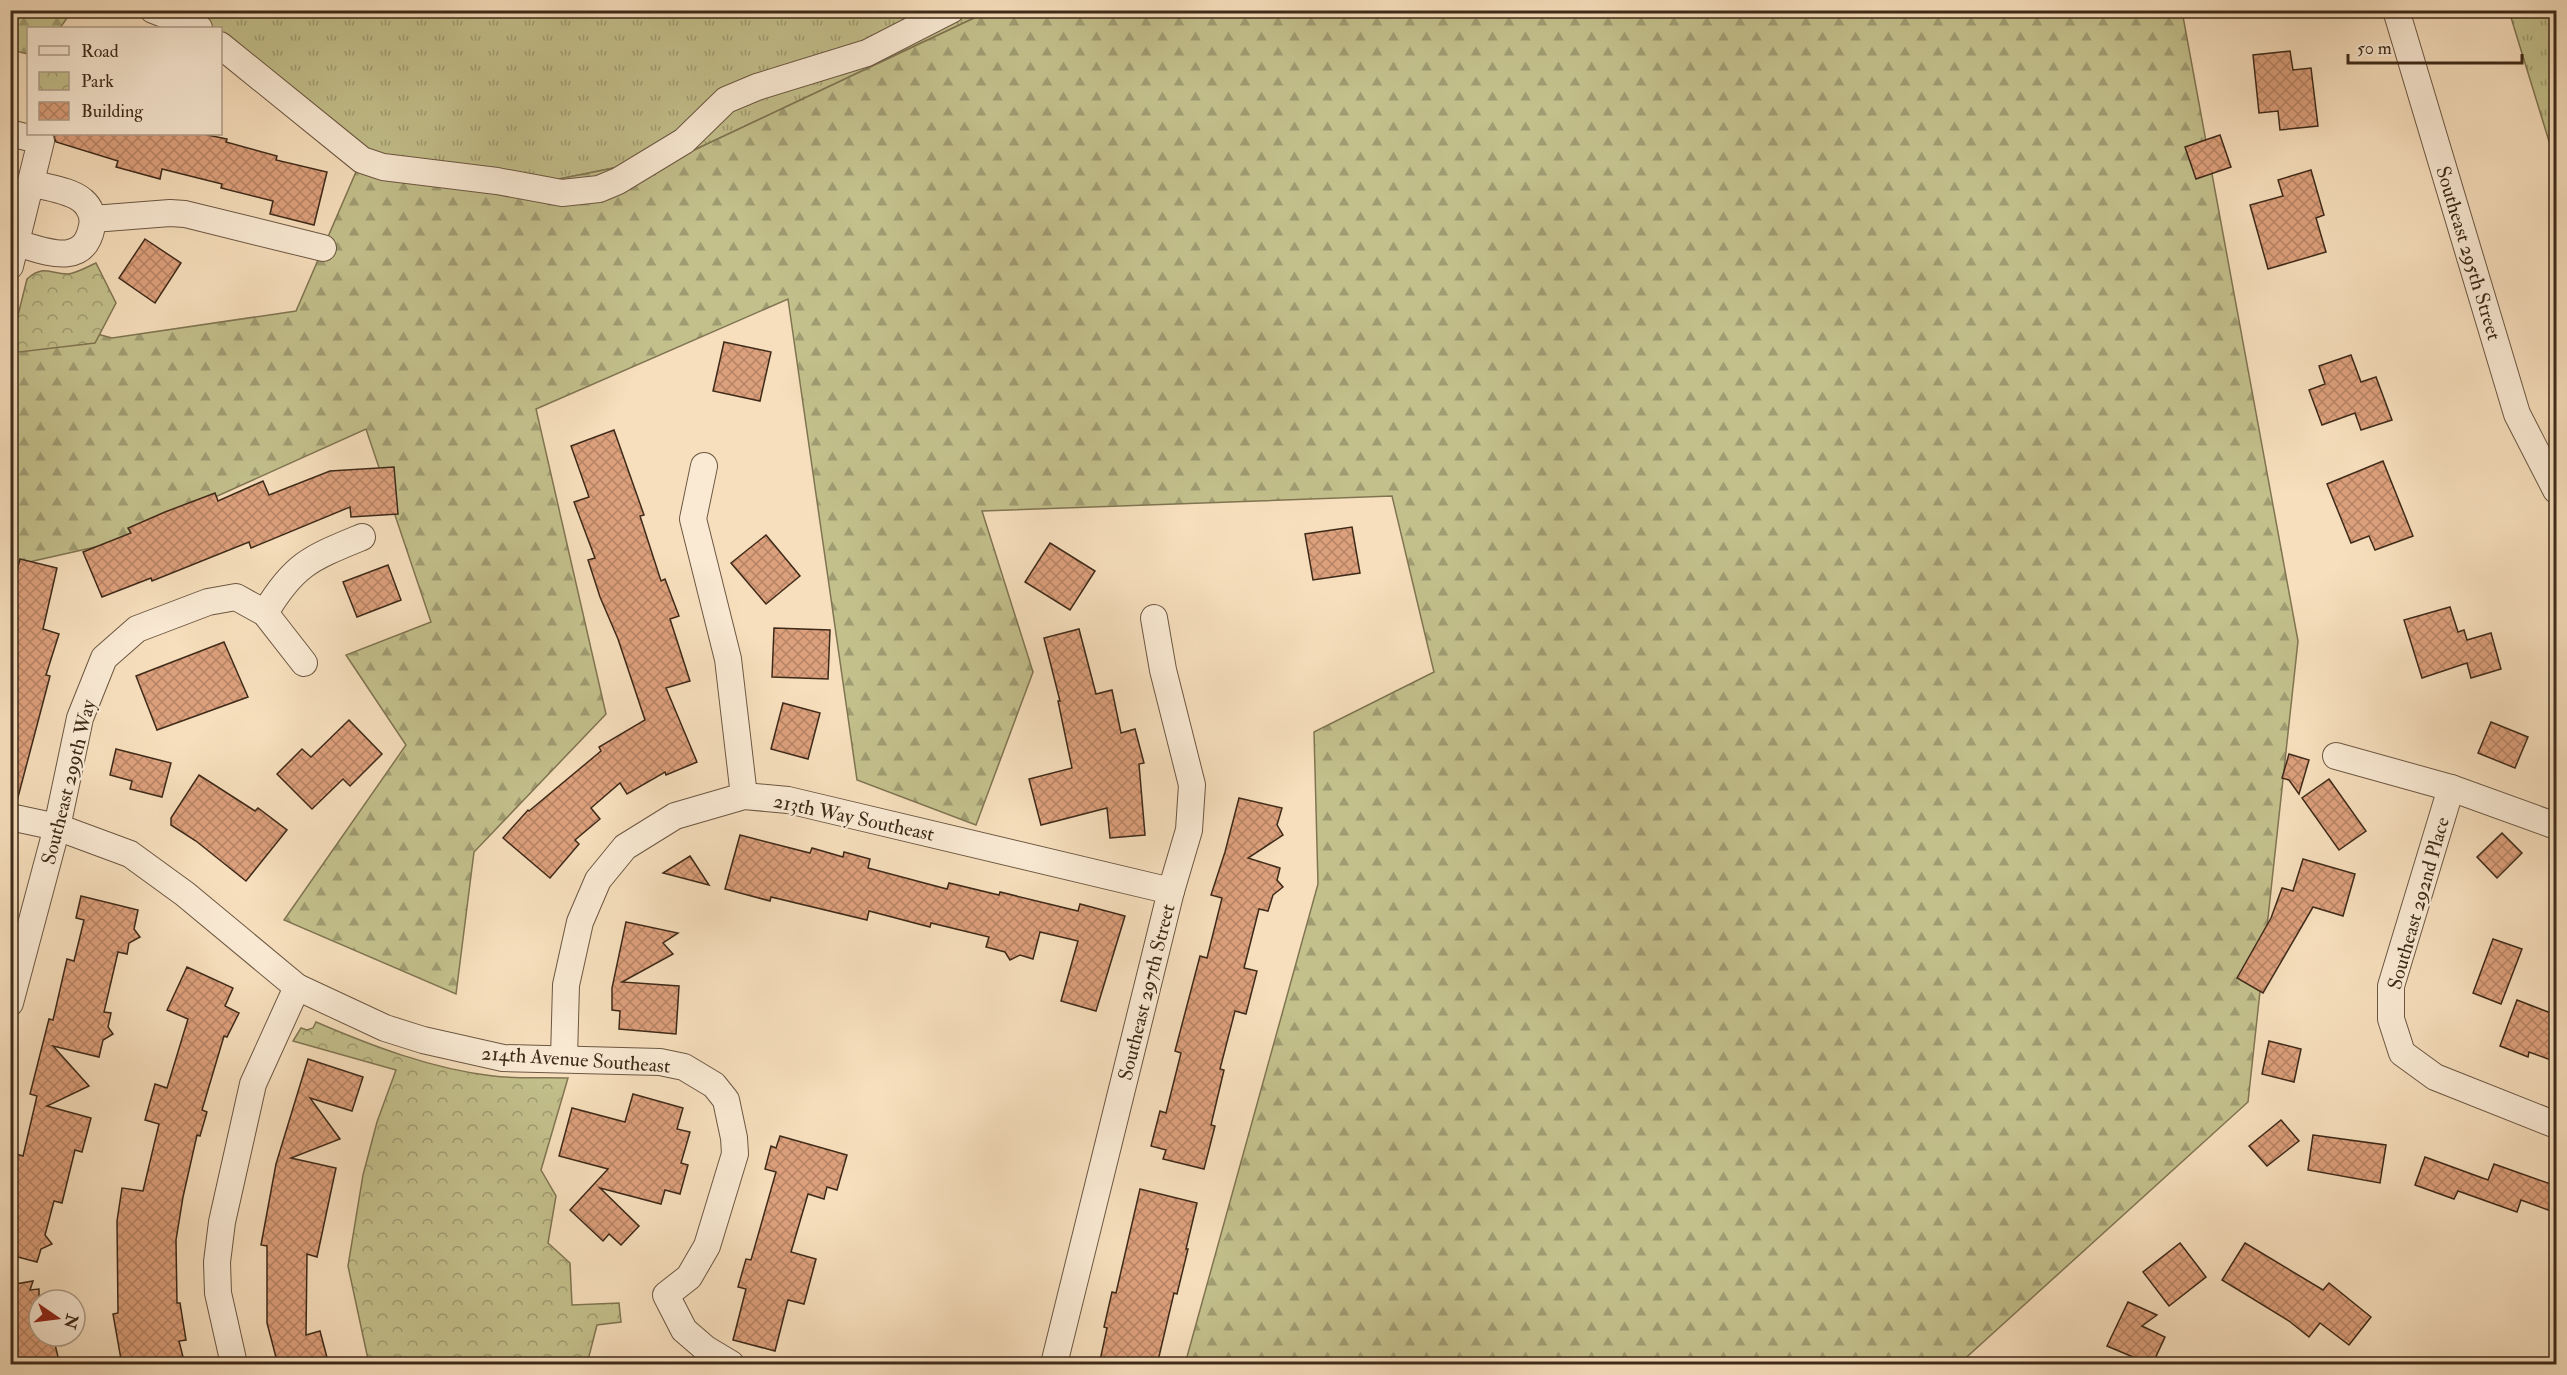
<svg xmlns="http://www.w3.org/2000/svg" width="2567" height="1375" font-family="'IM FELL Double Pica',serif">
<defs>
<pattern id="grass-tufts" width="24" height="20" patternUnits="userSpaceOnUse" patternTransform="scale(1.5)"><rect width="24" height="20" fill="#c3c08c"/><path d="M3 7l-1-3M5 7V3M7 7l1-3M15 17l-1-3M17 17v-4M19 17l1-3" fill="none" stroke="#a09c72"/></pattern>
<pattern id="forest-firs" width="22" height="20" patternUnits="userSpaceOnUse" patternTransform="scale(1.5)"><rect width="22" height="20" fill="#c3c08c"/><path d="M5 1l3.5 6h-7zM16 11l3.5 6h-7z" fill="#a09c72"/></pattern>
<pattern id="park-crowns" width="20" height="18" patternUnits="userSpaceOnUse" patternTransform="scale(1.5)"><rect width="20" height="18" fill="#c3c08c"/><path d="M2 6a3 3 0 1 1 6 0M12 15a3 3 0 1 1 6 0" fill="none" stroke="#a09c72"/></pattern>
<pattern id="building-cross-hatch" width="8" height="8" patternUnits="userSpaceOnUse" patternTransform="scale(1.5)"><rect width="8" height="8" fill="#dda07c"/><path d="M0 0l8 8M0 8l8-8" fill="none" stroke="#b58365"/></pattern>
</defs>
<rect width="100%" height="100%" fill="#f7dfbd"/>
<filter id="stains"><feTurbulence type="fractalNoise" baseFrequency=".00333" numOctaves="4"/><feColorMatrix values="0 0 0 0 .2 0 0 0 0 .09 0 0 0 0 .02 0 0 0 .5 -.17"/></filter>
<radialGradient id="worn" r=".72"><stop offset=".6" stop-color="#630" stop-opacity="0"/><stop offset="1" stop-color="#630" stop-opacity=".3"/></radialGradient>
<g fill="url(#grass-tufts)" stroke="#807552" stroke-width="1.5">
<polygon points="177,11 989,11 688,153 489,193 311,133 221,55 220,28 194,28"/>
<polygon points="2509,11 2556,11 2556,164"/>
</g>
<g fill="url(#forest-firs)" stroke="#807552" stroke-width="1.5">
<polygon points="11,10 72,10 72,11 60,28 28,28 28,54 11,50"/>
<polygon points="989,11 2182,11 2298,641 2248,1102 1959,1364 1185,1364 1318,884 1314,732 1434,672 1392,496 982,511 1033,672 976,825 857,780 788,299 536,409 606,714 474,852 456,994 284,920 406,745 346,655 431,622 366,429 113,543 11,566 10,365 22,314 112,338 296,311 365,151 489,193 688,153"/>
</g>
<g fill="url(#park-crowns)" stroke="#807552" stroke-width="1.5">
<path d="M 96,263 L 116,303 L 95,343 L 11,353 L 11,343 L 27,279 C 44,264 49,274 68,274 C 77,273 87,267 96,263 Z"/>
<path d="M 316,1022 C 372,1046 432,1069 493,1076 C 518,1079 543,1077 568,1078 L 541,1170 L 556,1196 L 548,1243 L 570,1263 L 572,1305 L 619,1303 L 621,1322 L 597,1325 L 587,1364 L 369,1364 L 348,1266 L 363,1175 L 377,1122 L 396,1070 L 293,1041 L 301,1028 L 307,1030 L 313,1028 Z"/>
</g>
<g fill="url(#building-cross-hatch)" stroke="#3e2a19" stroke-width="1.5">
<polygon points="2290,51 2293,70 2311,68 2318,126 2280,130 2278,111 2259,113 2253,55"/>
<polygon points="53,134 203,134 227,139 226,142 277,156 276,160 327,172 314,225 270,214 273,201 221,188 222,184 162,169 160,179 116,167 118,161 56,142"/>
<polygon points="2220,135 2231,167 2196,179 2185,147"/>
<polygon points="2311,170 2324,215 2316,218 2326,252 2268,269 2250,205 2283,196 2278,180"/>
<polygon points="145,239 181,263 155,303 119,278"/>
<polygon points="724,342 771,352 760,401 713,391"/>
<polygon points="2351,355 2361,382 2376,377 2392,420 2361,430 2355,413 2322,425 2309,390 2325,384 2319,366"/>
<polygon points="614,430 644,515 640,516 661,581 665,579 679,616 670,619 690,681 666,688 697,762 666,775 665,772 627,794 620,783 591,808 600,819 575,840 579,844 550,878 503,838 528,810 529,811 601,751 599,747 645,720 618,639 600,597 588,560 595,558 574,502 589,497 571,446"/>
<polygon points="2383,461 2413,536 2375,550 2369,536 2351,543 2327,484"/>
<polygon points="394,467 398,514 351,517 350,507 251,548 249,542 152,581 151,578 102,597 83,552 131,533 128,528 165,512 215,493 218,501 263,481 269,495 330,471"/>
<polygon points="1352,527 1360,573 1313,580 1305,534"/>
<polygon points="766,535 800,576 766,604 731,563"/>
<polygon points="1050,543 1095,571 1070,610 1025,582"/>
<polygon points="20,559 57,568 43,629 59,634 46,675 50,676 17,801 10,800 10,624 16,606 10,605 10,598"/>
<polygon points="388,565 401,600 357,617 343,582"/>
<polygon points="2450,607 2458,632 2464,630 2467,640 2491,633 2501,669 2471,678 2467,663 2422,678 2404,620"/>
<polygon points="774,628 830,630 828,679 772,677"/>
<polygon points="1079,629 1096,694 1112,690 1121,733 1135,729 1144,763 1139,764 1145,835 1110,838 1107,808 1041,825 1029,779 1072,768 1058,701 1060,701 1044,638"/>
<polygon points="224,642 248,697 157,730 136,676"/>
<polygon points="783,703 820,713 808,759 771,749"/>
<polygon points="349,720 382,754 350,786 343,779 312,809 277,774 302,749 311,757"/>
<polygon points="2491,722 2528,737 2515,768 2478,753"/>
<polygon points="116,749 171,763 162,797 130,789 132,781 110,775"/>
<polygon points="2289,754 2309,760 2299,794 2289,780 2282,778"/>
<polygon points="199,775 255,811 258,808 287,830 246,881 196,841 171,825 171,818"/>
<polygon points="2329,779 2366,831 2339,850 2302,798"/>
<polygon points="1239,798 1282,808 1277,825 1283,835 1248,858 1280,868 1277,880 1283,887 1273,895 1268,911 1259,909 1244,968 1257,971 1246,1014 1235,1011 1220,1069 1224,1070 1211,1125 1215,1126 1204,1169 1163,1159 1166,1150 1151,1146 1160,1111 1166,1113 1181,1053 1175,1051 1200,956 1207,958 1222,898 1211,895 1225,852"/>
<polygon points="2502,833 2522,853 2497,878 2477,857"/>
<polygon points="740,835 810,853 812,848 843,857 844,852 870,859 868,868 947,889 949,883 999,895 1000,892 1078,911 1080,904 1125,916 1096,1011 1061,1001 1078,941 1040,932 1033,959 1020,955 1010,960 1005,952 986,947 989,937 931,923 930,927 869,911 867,920 771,897 770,901 725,889"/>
<polygon points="690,856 709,885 663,873"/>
<polygon points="2303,859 2355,874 2343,916 2313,907 2263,993 2237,978 2271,918 2282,888 2293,891"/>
<polygon points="81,896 138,910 134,929 140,937 129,943 127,954 118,952 104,1012 111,1013 108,1027 113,1034 103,1040 99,1057 53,1046 89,1086 47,1106 91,1118 82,1152 75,1150 62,1203 54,1201 45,1235 52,1244 41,1249 37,1262 10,1255 10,1177 16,1154 23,1156 37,1096 30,1094 49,1019 53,1020 67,959 74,961 84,920 76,918"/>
<polygon points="626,922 678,933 663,943 673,954 622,982 679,986 676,1034 619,1029 620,1011 612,1010 612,988"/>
<polygon points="2493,939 2522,949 2501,1004 2473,993"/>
<polygon points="187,967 233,988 225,1006 239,1013 227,1037 224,1036 202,1110 207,1112 200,1136 197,1135 183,1197 176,1240 177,1303 180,1303 186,1340 179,1341 185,1365 122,1365 113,1314 118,1313 117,1221 122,1188 143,1191 159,1124 145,1120 155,1084 167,1088 188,1019 167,1010"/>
<polygon points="2517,1000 2556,1015 2556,1062 2529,1052 2528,1057 2500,1046"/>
<polygon points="2269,1041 2301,1049 2294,1082 2262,1074"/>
<polygon points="308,1059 363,1077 352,1111 310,1098 340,1139 291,1158 336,1168 317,1257 307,1254 306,1335 320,1331 329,1365 278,1365 267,1323 267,1246 261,1245 276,1164"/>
<polygon points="633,1094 683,1108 677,1129 690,1132 681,1163 688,1165 680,1194 665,1190 661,1204 600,1188 639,1226 621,1245 609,1234 603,1241 570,1210 608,1169 559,1156 572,1108 625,1122"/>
<polygon points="2281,1120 2299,1141 2267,1166 2249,1146"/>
<polygon points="2313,1135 2386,1145 2380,1183 2308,1170"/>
<polygon points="780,1136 847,1155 837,1190 827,1187 824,1199 808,1194 791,1252 816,1259 804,1304 788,1300 775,1351 733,1340 746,1289 738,1287 746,1259 751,1260 776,1172 765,1169 771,1146 776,1148"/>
<polygon points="2425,1157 2488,1180 2494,1164 2556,1186 2556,1213 2521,1200 2517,1212 2458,1191 2454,1199 2415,1185"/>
<polygon points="1140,1189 1197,1203 1186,1249 1188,1249 1177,1294 1174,1293 1157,1365 1099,1365 1107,1328 1104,1327 1112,1292 1116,1293"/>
<polygon points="2180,1243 2206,1277 2169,1306 2143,1272"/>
<polygon points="2245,1243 2323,1290 2329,1283 2371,1317 2349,1345 2320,1323 2309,1337 2289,1321 2222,1280"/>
<polygon points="33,1281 30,1290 39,1289 39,1336 53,1336 60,1365 19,1365 13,1342 10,1342 10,1285"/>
<polygon points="2128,1302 2157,1315 2142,1326 2165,1337 2152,1365 2107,1346"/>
</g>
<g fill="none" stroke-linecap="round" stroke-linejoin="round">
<defs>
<g id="minor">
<polyline points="153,10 199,28"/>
<polyline points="2396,10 2517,414 2556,490"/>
<polyline points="220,45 362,160 383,167 497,181 562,193 599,189 618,181 684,141 726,100 757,87 867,53 951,10"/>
<polyline points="10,133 41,141 10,266"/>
<polyline points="93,219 170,213 185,214 323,248"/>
<path d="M 16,243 C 45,251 84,269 92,226 C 94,217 90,207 83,201 C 71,190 47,188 31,183"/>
<polyline points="704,466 693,519 728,659 744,796"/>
<path d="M 265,613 C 294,564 311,558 362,537"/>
<polyline points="2336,756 2451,788 2556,826"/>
<polyline points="2451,788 2391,986 2391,1019 2402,1053 2435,1077 2556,1125"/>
<polyline points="10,817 57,827 130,854 185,894 297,987 385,1028 423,1040 503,1058 660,1062 684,1067 714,1085 726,1100 734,1138 735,1154 707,1246 689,1277 666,1295 684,1330 706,1349 731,1364"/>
<polyline points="10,1003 57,827 80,718 104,658 137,629 208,602 236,597 265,613 304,663"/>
<polyline points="564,1058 566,985 580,922 598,880 625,847 675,816 744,796 788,800 1171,891"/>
<polyline points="234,1364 218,1293 217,1262 222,1222 253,1084 297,987"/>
<polyline points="1054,1364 1171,891 1189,830 1192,785 1163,670 1154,618"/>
</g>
</defs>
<use href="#minor" stroke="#6c5742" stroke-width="28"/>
<use href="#minor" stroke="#faead4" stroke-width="26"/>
</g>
<g text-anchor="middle" stroke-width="4.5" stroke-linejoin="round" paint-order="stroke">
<g font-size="20" fill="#3e2a19" stroke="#faead4">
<text transform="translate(2469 253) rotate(73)" y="7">Southeast 295th Street</text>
<text transform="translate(68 782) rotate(-76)" y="7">Southeast 299th Way</text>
<text transform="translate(854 817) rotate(12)" y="7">213th Way Southeast</text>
<text transform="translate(2418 903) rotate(-74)" y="7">Southeast 292nd Place</text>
<text transform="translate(1146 992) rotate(-76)" y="7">Southeast 297th Street</text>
<text transform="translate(576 1059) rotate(4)" y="7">214th Avenue Southeast</text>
</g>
</g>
<rect width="2567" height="1375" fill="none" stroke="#f7dfbd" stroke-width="36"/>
<rect x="12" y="12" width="2543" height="1351" fill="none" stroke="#3e2a19" stroke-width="3"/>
<rect x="18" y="18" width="2531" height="1339" fill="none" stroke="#3e2a19" stroke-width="1.5"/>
<rect x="27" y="27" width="195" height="108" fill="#faead4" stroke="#af9d89" stroke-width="1.5"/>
<rect x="39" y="46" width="30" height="9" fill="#faead4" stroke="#af9d89" stroke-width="1.5"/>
<text x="81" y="57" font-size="18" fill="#3e2a19">Road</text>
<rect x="39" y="72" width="30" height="18" fill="url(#park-crowns)" stroke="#af9d89" stroke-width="1.5"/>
<text x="81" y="87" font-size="18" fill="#3e2a19">Park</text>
<rect x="39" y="102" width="30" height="18" fill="url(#building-cross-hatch)" stroke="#af9d89" stroke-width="1.5"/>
<text x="81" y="117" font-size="18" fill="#3e2a19">Building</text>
<g transform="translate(57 1318) rotate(104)"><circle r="28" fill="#faead4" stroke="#af9d89" stroke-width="1.5"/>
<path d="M0-4.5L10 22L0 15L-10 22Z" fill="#8f2418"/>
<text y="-9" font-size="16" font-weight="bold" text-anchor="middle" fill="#3e2a19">N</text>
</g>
<path d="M2348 54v9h174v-9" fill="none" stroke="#3e2a19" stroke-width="3"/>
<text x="2357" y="54" font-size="18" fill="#3e2a19" stroke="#faead4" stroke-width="4.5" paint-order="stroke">50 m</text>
<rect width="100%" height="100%" filter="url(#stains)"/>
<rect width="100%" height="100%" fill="url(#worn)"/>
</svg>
